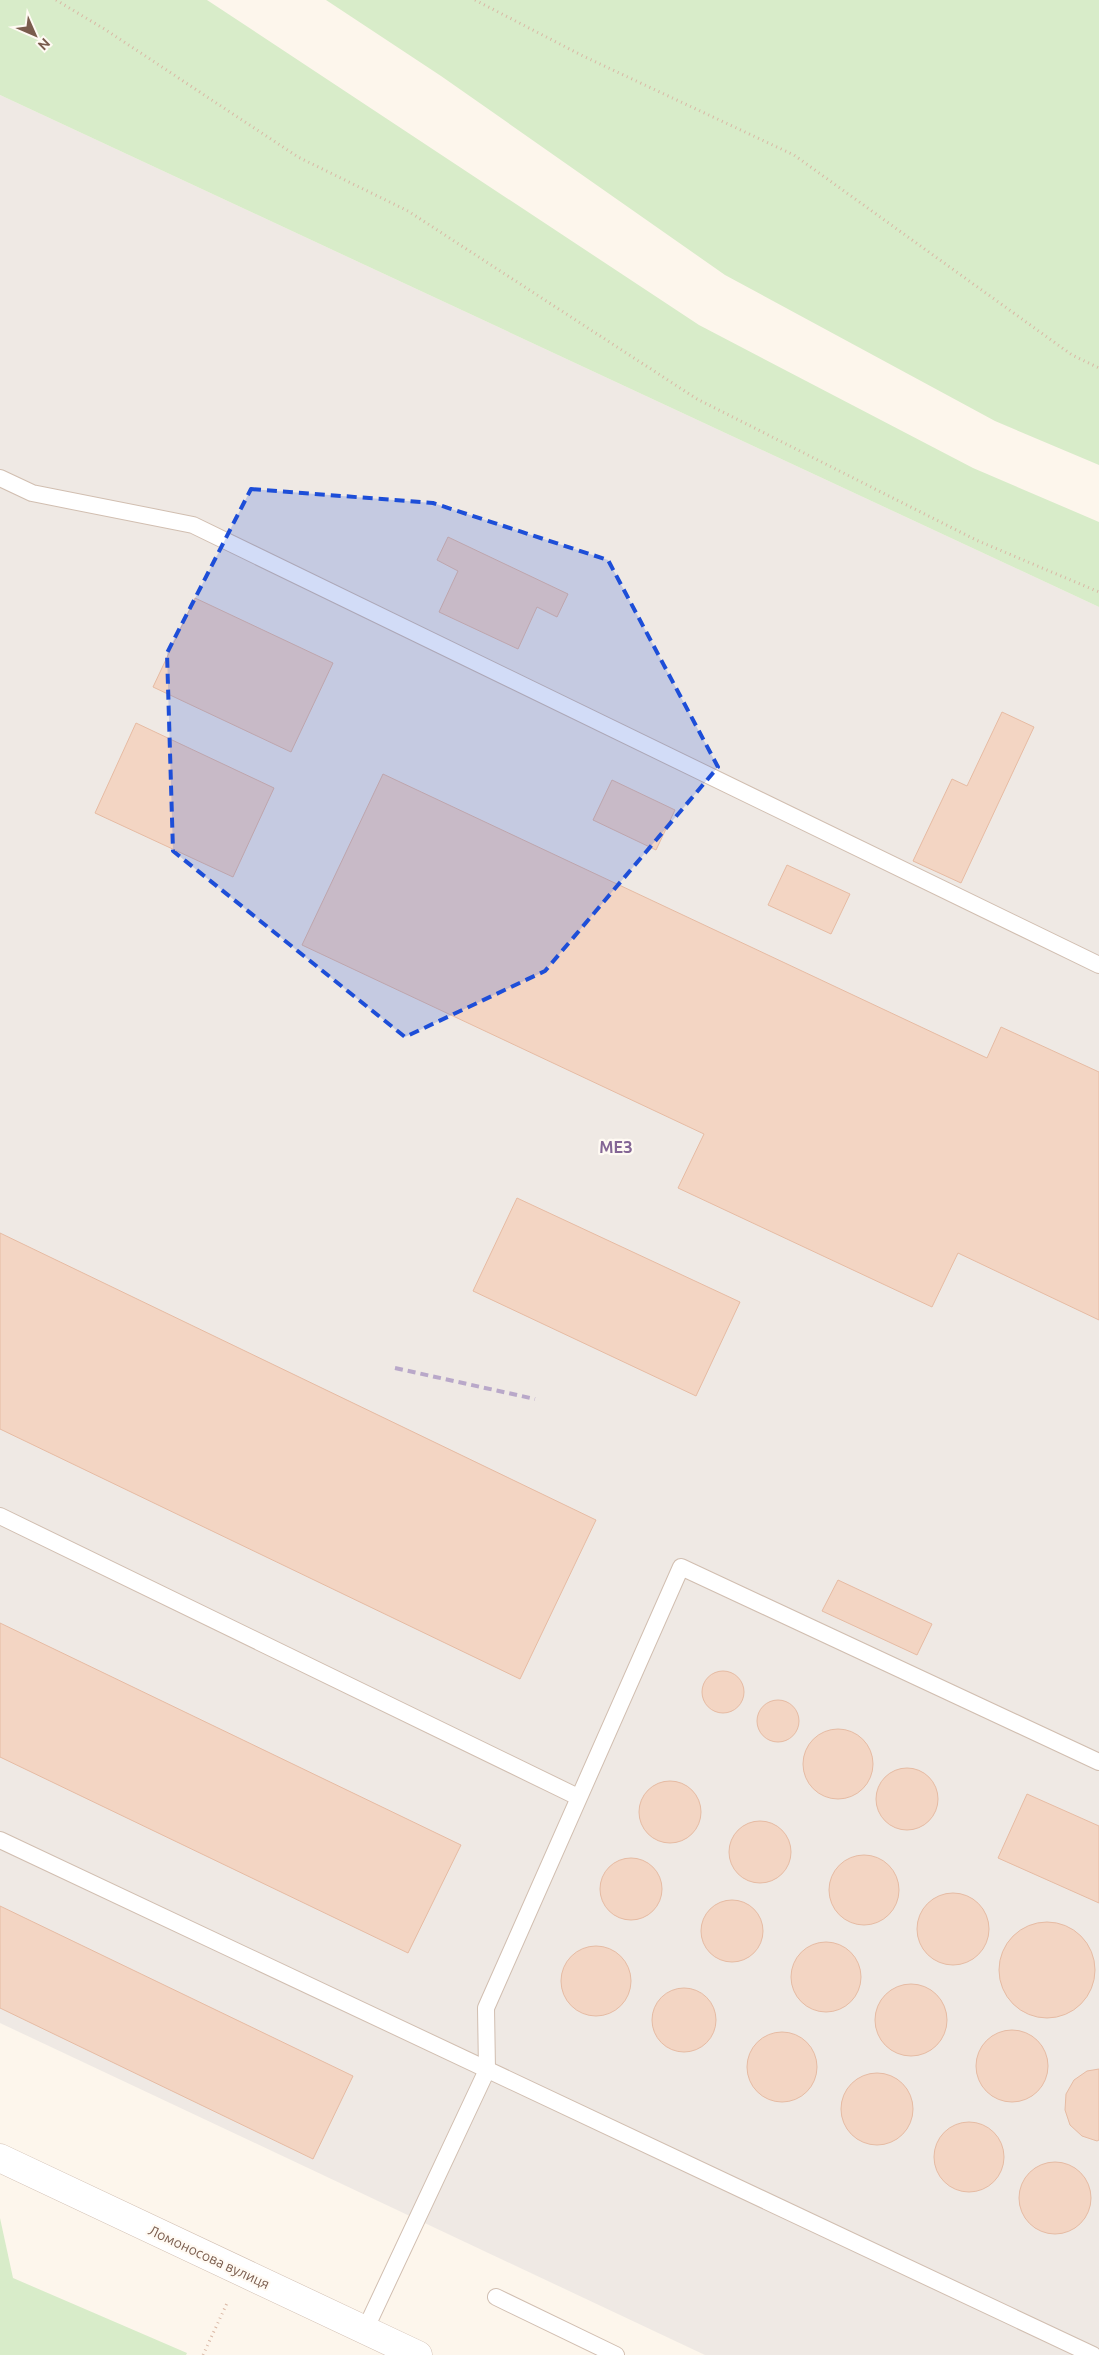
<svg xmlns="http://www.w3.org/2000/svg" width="1099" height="2355" font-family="Ubuntu,sans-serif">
<rect width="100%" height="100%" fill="#fdf6ec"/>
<polygon fill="#efe9e4" points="0,95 1099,607 1099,2355 705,2355 0,2023"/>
<g fill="#d8ecc9">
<polygon points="0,0 207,0 699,325 973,468 1099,522 1099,607 0,95"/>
<polygon points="326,0 1099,0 1099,465 995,421 725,275 441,76"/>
<polygon points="0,2218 13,2278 187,2353 186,2355 0,2355"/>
</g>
<g fill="#f3d5c3" stroke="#e6bba3">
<polygon points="448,537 568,594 557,617 537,607 518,649 439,612 458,571 437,560"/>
<polygon points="195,598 333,663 291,752 153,687"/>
<polygon points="1002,712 1034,727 961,883 913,861 952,779 967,786"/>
<polygon points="136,723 274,788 233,877 95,813"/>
<polygon points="383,774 987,1058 1001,1027 1099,1072 1099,1320 958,1253 932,1307 678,1188 704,1134 302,945"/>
<polygon points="612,780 675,810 656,850 593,820"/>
<polygon points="787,865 850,894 831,934 768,905"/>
<polygon points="517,1198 740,1302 696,1396 473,1291"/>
<polygon points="0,1233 596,1520 520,1679 0,1429"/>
<polygon points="838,1580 932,1624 917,1655 822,1611"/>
<polygon points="0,1623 461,1845 408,1953 0,1757"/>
<circle cx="723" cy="1692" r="21"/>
<circle cx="778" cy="1721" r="21"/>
<circle cx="838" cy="1764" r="35"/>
<circle cx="907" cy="1799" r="31"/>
<circle cx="670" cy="1812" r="31"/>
<polygon points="1027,1794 1099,1826 1099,1903 998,1858"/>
<circle cx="760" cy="1852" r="31"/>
<circle cx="864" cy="1890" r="35"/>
<circle cx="631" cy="1889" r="31"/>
<circle cx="953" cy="1929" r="36"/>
<circle cx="732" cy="1931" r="31"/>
<polygon points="0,1906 353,2076 313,2159 0,2008"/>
<circle cx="1047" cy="1970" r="48"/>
<circle cx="826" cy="1977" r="35"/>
<circle cx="596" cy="1981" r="35"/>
<circle cx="911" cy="2020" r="36"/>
<circle cx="684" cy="2020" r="32"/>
<circle cx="1012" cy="2066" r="36"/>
<circle cx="782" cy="2067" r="35"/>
<polygon points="1099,2069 1099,2140 1097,2141 1082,2136 1070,2125 1065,2110 1066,2094 1074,2080 1087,2071"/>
<circle cx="877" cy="2109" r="36"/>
<circle cx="969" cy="2157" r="35"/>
<circle cx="1055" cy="2198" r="36"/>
</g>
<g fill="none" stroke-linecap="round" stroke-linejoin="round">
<defs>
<g id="service">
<polyline points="0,478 32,493 193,525 1099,965"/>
<polyline points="0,1516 578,1797"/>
<polyline points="0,1840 1093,2355"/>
<polyline points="496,2297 616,2355"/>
<polyline points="365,2330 487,2070 486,2008 681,1567 1099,1762"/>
</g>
<polyline id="tertiary" points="0,2158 418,2355"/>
</defs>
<use href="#service" stroke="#d1beb0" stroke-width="18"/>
<use href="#tertiary" stroke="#d1beb0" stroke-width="29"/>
<g stroke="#d9b8a5" stroke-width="3" stroke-dasharray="1 4" stroke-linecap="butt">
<polyline points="56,0 106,30 298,157 408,211 697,399 976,540 1099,592"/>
<polyline points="475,0 583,56 794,155 1072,355 1099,368"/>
<polyline points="203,2355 228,2301"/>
</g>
<use href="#service" stroke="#fff" stroke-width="16"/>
<use href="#tertiary" stroke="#fff" stroke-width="28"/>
<polyline stroke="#b9a8c9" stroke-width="4" stroke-dasharray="8 5" stroke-linecap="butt" points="395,1368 535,1399"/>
</g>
<path fill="#1d4ed8" fill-opacity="0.2" stroke="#1d4ed8" stroke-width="4" stroke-dasharray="10 6" stroke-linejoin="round" d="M 251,489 L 433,503 L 608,560 L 718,767 L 545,971 L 405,1037 L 173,851 L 167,653 Z"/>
<g text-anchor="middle" stroke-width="4.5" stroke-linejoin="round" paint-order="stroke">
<g font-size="14" fill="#7a5c4d" stroke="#fffaf3">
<text transform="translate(209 2257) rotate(25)" y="5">Ломоносова вулиця</text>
</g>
<g font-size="16" font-weight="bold" fill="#846695" stroke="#fffaf3">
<text x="616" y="1153">МЕЗ</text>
</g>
</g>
<g transform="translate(35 35) rotate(135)" stroke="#fffaf3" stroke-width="4" paint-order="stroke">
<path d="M0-4L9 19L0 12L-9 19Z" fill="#7a5c4d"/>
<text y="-8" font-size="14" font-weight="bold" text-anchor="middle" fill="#7a5c4d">N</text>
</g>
</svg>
